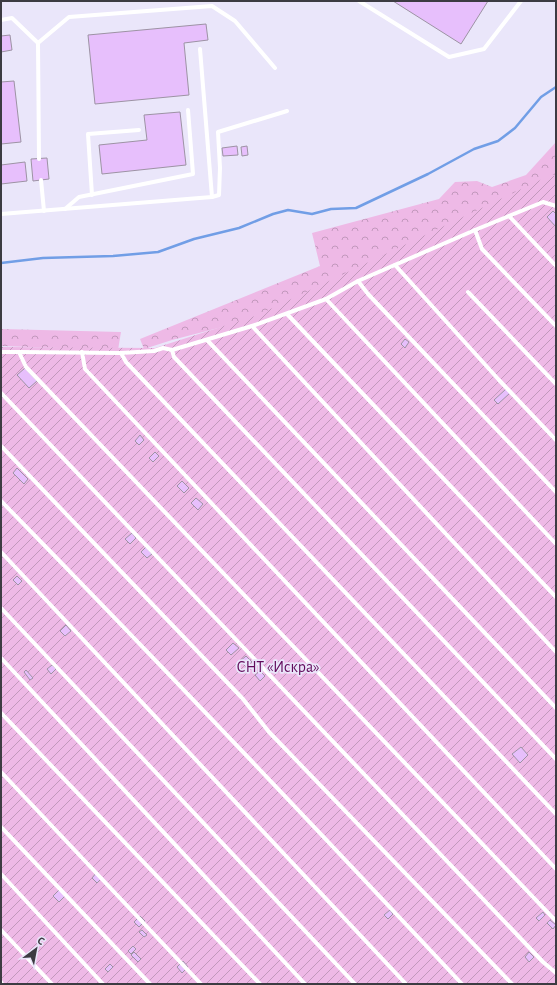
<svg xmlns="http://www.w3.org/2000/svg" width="557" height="985" font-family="'Alegreya Sans',sans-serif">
<defs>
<pattern id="forest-crowns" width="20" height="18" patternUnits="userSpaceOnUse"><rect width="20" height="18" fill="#eeb9e6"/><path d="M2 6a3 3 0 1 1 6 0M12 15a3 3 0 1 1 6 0" fill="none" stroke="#c298bc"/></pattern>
<pattern id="garden-furrows" width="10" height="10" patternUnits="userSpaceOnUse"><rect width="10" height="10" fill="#eeb9e6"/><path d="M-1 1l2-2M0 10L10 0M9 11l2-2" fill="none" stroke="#c298bc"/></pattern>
</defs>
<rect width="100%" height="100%" fill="#eae6fa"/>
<g fill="url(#forest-crowns)">
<polygon points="556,142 556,200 269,315 172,340 144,349 140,339 320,266 312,233 439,199 455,182 477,181 492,187 526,175"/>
<polygon points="1,329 121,332 118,350 1,346"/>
</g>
<polygon fill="url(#garden-furrows)" points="553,174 556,178 556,984 1,984 1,347 155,348 258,315"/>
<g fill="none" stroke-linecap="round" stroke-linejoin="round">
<polyline stroke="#719ee6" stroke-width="2.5" points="1,263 43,258 113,256 158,252 194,239 239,228 273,214 288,210 312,214 331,209 356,208 428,174 474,149 498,141 515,128 541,97 556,87"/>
</g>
<g fill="#e7bffc" stroke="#9d93a4">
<polygon points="393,1 488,1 461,44"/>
<polygon points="206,24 208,40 184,43 189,95 95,104 88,35"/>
<polygon points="10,35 12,50 1,52 1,36"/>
<polygon points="14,81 21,142 1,144 1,82"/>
<polygon points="180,112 186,165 102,174 99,145 147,140 144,115"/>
<polygon points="237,146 238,155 223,156 222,148"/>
<polygon points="247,146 248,155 242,156 241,147"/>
<polygon points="47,158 49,179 33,181 31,159"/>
<polygon points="25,162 27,181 1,184 1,165"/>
<polygon points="553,211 556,214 556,227 547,217"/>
<polygon points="405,339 409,342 405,348 401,344"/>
<polygon points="25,368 37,381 29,388 17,375"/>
<polygon points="506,389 510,393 498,404 494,400"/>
<polygon points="140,435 144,440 139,445 135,441"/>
<polygon points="155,452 159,456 153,462 149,458"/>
<polygon points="17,468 28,479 24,484 13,473"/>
<polygon points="182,481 189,488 184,493 177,486"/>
<polygon points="196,498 203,504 198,510 191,503"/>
<polygon points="132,533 136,538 130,544 125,539"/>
<polygon points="146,547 152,554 147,558 141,552"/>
<polygon points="17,576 22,581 18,585 13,580"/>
<polygon points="66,625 71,631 65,636 60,631"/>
<polygon points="233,643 239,648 231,655 226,650"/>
<polygon points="246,656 252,662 246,667 240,661"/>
<polygon points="52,665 56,669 51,674 47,669"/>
<polygon points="26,670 33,678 30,680 24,672"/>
<polygon points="260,671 265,676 260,681 255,675"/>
<polygon points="521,747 528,755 520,763 512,754"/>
<polygon points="97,872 102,878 97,883 92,878"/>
<polygon points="60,889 66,895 59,902 53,896"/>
<polygon points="390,910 393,914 388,919 384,915"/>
<polygon points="543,912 545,915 539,921 536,918"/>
<polygon points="140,916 145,921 139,927 134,922"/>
<polygon points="550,920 556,925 553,929 547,923"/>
<polygon points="142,930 147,935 144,937 139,932"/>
<polygon points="133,946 136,949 131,954 128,951"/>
<polygon points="134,952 141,959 138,962 131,955"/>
<polygon points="529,952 534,957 529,962 525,957"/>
<polygon points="183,961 188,967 182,973 177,967"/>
<polygon points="110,964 113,967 108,972 105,969"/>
</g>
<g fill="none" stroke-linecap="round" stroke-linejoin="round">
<g stroke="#fff" stroke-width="4">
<polyline points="359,1 449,57 484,49 521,1"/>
<polyline points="1,20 12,18 38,43"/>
<polyline points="200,49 212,197"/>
<polyline points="39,159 38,43 69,17 212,6 235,21 275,68"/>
<polyline points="41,180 44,211"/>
<polyline points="92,195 88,134 139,130"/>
<polyline points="65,209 79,197 193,174 188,110"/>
<polyline points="1,214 212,197 219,195 220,168 218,132 287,111"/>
<polyline points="509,216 556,266"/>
<polyline points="475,230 482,249 556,326"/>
<polyline points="395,265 499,380 556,440"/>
<polyline points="358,281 368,294 556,492"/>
<polyline points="468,292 556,384"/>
<polyline points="326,299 556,544"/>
<polyline points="287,314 556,597"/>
<polyline points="252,326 556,652"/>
<polyline points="207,340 556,708"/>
<polyline points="172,350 174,357 556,759"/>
<polyline points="1,352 19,352 121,353 154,351 163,348 172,350 252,326 326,299 358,281 475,230 543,202 556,206"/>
<polyline points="19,352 26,367 556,921"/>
<polyline points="82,352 85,369 556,869"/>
<polyline points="121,353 126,362 556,814"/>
<polyline points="1,393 543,962 556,973"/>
<polyline points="1,446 243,699 269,732 512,984"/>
<path d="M 1,501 C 157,660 310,822 462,984"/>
<polyline points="1,552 406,984"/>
<polyline points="1,608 355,984"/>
<polyline points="1,658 305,984"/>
<polyline points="1,713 260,984"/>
<polyline points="1,772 201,984"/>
<polyline points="1,827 150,984"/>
<polyline points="1,874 103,984"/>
<polyline points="1,930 52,984"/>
<polyline points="1,982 2,984"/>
</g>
</g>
<g text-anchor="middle" stroke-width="3.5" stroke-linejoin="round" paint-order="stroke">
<g font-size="16" fill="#620b5c" stroke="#eae6fa">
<text x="278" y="672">СНТ «Искра»</text>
</g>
</g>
<rect width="557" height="985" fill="none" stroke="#3c3b42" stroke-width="4"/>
<g transform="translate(36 949) rotate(32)" stroke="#eae6fa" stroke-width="3" paint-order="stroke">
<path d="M0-3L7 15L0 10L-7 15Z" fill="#3c3b42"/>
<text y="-6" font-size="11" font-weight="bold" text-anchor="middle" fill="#3c3b42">С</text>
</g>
</svg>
